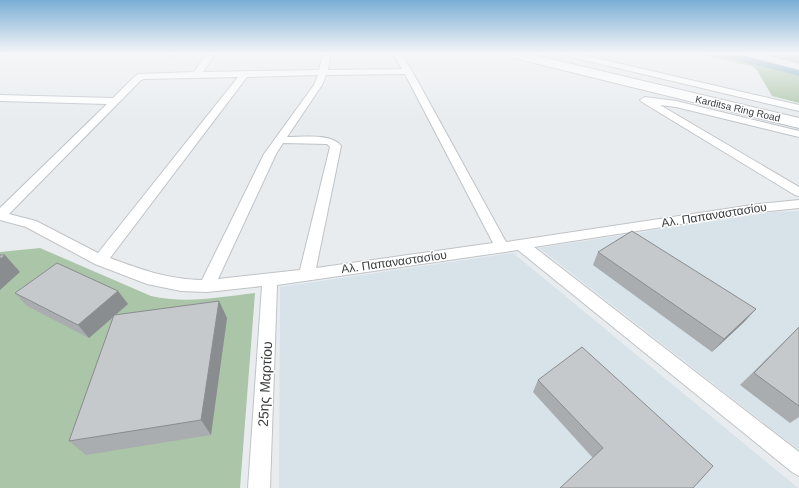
<svg xmlns="http://www.w3.org/2000/svg" width="799" height="488" font-family="Helvetica,sans-serif">
<rect width="100%" height="100%" fill="#e8ecef"/>
<g fill="#d7e2e9">
<polygon points="799,211 799,450 539,248 773,212"/>
<polygon points="513,253 798,488 279,488 280,287"/>
</g>
<g fill="#abc5a8">
<polygon points="698,54 721,54 799,74 799,103 772,96 757,70 752,66"/>
<polygon points="762,54 799,54 799,64"/>
<path d="M 40,248 L 151,296 C 186,304 220,297 255,293 L 240,488 L 0,488 L 0,252 Z"/>
</g>
<g fill="none" stroke-linecap="round" stroke-linejoin="round">
<polygon fill="#79a4b8" fill-rule="evenodd" points="721,54 739,54 799,70 799,76 722,56"/>
<defs>
<g id="street">
<polygon points="0,54 5,54 0,57"/>
<polygon points="169,54 177,54 177,55 173,57 170,57"/>
<path d="M 207,54 L 215,54 L 203,72 L 319,70 L 323,54 L 331,54 L 328,70 L 402,69 L 393,54 L 401,54 L 412,71 L 506,242 L 759,204 L 799,200 L 799,208 L 759,212 L 534,247 L 799,452 L 799,476 L 792,472 L 518,250 L 277,285 L 270,488 L 248,488 L 262,286 L 207,292 L 181,291 L 147,284 L 95,264 L 26,227 L 0,220 L 0,208 L 107,104 L 0,101 L 0,95 L 113,98 L 135,76 L 139,74 L 194,72 ZM 405,74 L 493,243 L 316,268 L 341,146 C 332,133 302,137 287,137 L 322,85 L 326,75 ZM 318,75 L 314,85 L 264,154 L 202,280 C 167,279 142,270 110,258 L 247,77 ZM 238,77 L 98,253 L 36,221 L 9,214 L 141,80 L 144,79 ZM 283,143 L 327,144 L 330,147 L 300,270 L 218,279 L 276,154 Z"/>
<polygon points="563,54 578,54 799,105 799,111 567,56"/>
<polygon points="645,97 676,101 799,131 799,137 676,107 660,105 799,187 799,196 795,195 642,102 640,100"/>
</g>
<polygon id="primary" points="508,54 530,54 799,118 799,128 510,57"/>
</defs>
<use href="#street" stroke="#bfc3c7" stroke-width="2"/>
<use href="#primary" stroke="#bfc3c7" stroke-width="2"/>
<use href="#street" fill="#fff" fill-rule="evenodd"/>
<use href="#primary" fill="#fff" fill-rule="evenodd"/>
</g>
<g fill="#a9adaf">
<polygon points="598,252 756,309 744,322 712,352 593,265"/>
<polygon points="118,291 128,304 115,315 219,301 227,318 211,435 86,455 69,441 113,317 89,338 27,306 15,293"/>
<polygon points="799,327 799,417 790,423 740,385"/>
<polygon points="538,380 693,488 593,458 533,392"/>
</g>
<g fill="#8a8d8f">
<polygon points="5,255 20,272 0,290 0,259"/>
<polygon points="118,291 128,304 89,338 78,325"/>
<polygon points="219,301 227,318 211,435 201,420"/>
<polygon points="756,309 744,322 712,352 724,339"/>
</g>
<g fill="#c5c9cc" stroke="#8a8d8f">
<polygon points="632,231 756,309 724,339 598,252"/>
<polygon points="0,255 5,255 0,259"/>
<polygon points="57,263 118,291 78,325 15,293"/>
<polygon points="219,301 201,420 69,441 114,315"/>
<polygon points="799,327 799,406 754,373"/>
<polygon points="582,347 713,466 693,488 560,488 603,448 538,380"/>
</g>
<linearGradient id="sky" x2="0" y2="1"><stop stop-color="#7baed5"/><stop offset="0.44" stop-color="#f5f6f8"/><stop offset="1" stop-color="#f5f6f8" stop-opacity="0"/></linearGradient>
<rect width="799" height="122" fill="url(#sky)"/>
<g text-anchor="middle" stroke-width="3" stroke-linejoin="round" paint-order="stroke">
<g font-size="10" fill="#3a3c3d" stroke="#fff">
<text transform="translate(738 108) rotate(13)" y="4">Karditsa Ring Road</text>
</g>
<g font-size="12" fill="#3a3c3d" stroke="#fff">
<text transform="translate(714 215) rotate(-9)" y="4">Αλ. Παπαναστασίου</text>
<text transform="translate(394 262) rotate(-8)" y="4">Αλ. Παπαναστασίου</text>
</g>
<g font-size="14" fill="#3a3c3d" stroke="#fff">
<text transform="translate(265 384) rotate(-87)" y="5">25ης Μαρτίου</text>
</g>
</g>
</svg>
